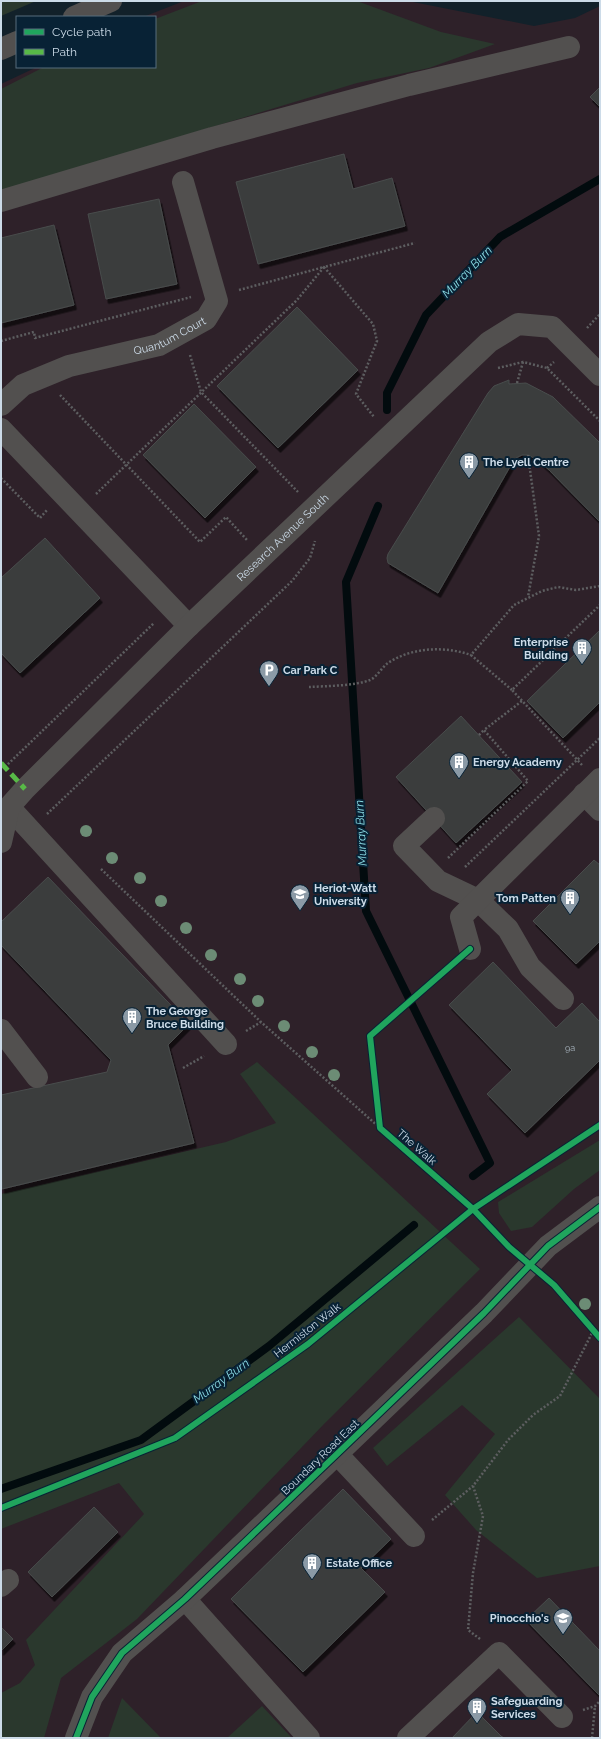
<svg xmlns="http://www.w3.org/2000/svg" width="601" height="1739" font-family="Raleway,sans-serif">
<defs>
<filter id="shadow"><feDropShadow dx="2.5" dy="4.5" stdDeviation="0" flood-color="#0009"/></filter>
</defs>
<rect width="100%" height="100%" fill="#12212a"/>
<polygon fill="#2e2129" points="184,1 408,1 534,26 575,18 600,6 600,1738 1,1738 1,84 37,67 155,67 155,17 143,17"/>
<g fill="#2a382d">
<polygon points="1,1 36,1 1,16"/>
<polygon points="202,1 357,1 441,32 495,44 429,68 357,83 1,191 1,89 44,67 155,67 155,19"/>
<polygon points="257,1062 480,1269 324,1424 137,1619 61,1678 44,1738 2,1738 1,1693 20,1683 35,1665 26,1640 144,1514 119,1483 1,1529 1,1194 226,1142 276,1123 240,1074"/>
<polygon points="600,1140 600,1170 574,1189 532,1227 511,1231 499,1213 498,1202"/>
<polygon points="519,1317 600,1399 600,1566 537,1578 476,1530 445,1495 495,1434 462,1405 387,1466 373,1448"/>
<polygon points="122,1698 161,1738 108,1738"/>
<polygon points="262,1706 292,1738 227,1738"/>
</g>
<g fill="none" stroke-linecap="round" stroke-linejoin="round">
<g stroke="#020b0e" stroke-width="8">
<polyline points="387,410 387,393 426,315 500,237 600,179"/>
<polyline points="378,506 346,582 366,911 490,1163 473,1176"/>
<polyline points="1,1489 141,1440 269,1346 414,1225"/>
</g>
</g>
<g fill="#3a3e3e" stroke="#494c4c" filter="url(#shadow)">
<polygon points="600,87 600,107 590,97"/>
<polygon points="344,154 353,189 392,178 405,226 258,264 236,182"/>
<polygon points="159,199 177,284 106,299 88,214"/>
<polygon points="54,225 74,305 1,323 1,238"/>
<polygon points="297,307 358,370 278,448 217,386"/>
<polygon points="509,380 509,384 526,383 553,397 600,443 600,522 549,470 538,460 528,455 522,455 516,458 511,465 438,593 388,563 387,558 388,554 488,393 494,386"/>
<polygon points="194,404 256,467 205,518 143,455"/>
<polygon points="45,538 100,598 20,673 1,653 1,578"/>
<polygon points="600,630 600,702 563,738 527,701"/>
<polygon points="461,716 522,782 456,843 396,777"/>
<polygon points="594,860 600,865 600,941 576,964 533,921"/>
<polygon points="48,877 189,1024 168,1045 194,1143 2,1189 1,1095 107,1072 111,1060 1,945 1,922"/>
<polygon points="493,962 556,1028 582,1003 600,1022 600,1060 525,1133 487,1094 512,1070 449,1005"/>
<polygon points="343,1489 391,1539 361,1568 385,1592 303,1672 231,1599"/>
<polygon points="94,1507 118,1532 52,1597 28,1572"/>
<polygon points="549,1598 600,1651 600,1696 526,1620"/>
<polygon points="1,1627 13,1639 1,1651"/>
<polygon points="477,1712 501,1736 504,1738 452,1738"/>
</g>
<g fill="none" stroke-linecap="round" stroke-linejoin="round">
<g stroke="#5d5e60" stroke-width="2.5" stroke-dasharray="2 2" stroke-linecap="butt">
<polyline points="239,290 324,267 373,324 377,341 356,394 374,417"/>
<polyline points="587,328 600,314"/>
<polyline points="1,341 34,332 35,338 191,297"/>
<polyline points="190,355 201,392 298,492"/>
<polyline points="498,368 523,362 547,368 600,421"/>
<polyline points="547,368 554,362"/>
<polyline points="517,383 523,362"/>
<polyline points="60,395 200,542 226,517 247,540"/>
<polyline points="528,455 539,536 528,597"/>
<polyline points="1,478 40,518 47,510"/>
<polyline points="96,494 297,300 324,267 415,243"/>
<path d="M 309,687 C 327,686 354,686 370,680 C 377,677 382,667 388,663 C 412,647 445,646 471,655"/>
<polyline points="512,690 471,655 514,605 542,591 558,587 576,590 600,586"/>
<polyline points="479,735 484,730"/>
<polyline points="582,765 512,690 600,605"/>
<polyline points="5,767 154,623"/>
<polyline points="47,814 292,581 310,558 315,541"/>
<polyline points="448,858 528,781 484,730 522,701"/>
<polyline points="465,867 600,738"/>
<polyline points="101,869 261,1022 380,1128"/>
<polyline points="246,1031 261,1022"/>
<polyline points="183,1068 204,1056"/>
<polyline points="432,1520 473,1486"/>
<polyline points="480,1639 468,1630 473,1573 483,1516 473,1486 508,1440 533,1415 560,1396 593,1331"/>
<polyline points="583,1710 595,1706 600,1701"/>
<polyline points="592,1738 595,1706"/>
</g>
<g stroke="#52504f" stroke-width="22">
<polyline points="74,17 111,1"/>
<polyline points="1,49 17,42"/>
<polyline points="1,201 212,138 409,85 569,47"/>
<path id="s1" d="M 1,405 L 23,385 L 69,366 L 159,345 L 206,319 L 217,301 L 183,182"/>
<polyline points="1,429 189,626"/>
<polyline points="584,794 600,810"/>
<polyline points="9,807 226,1044"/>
<polyline points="434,818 404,846 438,881 478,900 508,929 530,967 563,999"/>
<path id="s2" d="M 1,842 L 9,807 L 25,789 L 189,626 L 489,342 L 518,324 L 552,327 L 600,375"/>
<polyline points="470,949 461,917 600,779"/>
<polyline points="1,1030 37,1077"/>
<polyline points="337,1454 414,1536"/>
<polyline points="1,1586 8,1580"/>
<polyline points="185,1599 309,1738"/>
<polyline points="76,1738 92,1697 122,1653 185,1599 337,1454 484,1313 548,1246 600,1207"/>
<polyline points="408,1738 499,1653 562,1717"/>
</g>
<polyline stroke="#58b947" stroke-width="5" stroke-dasharray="10 5" stroke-linecap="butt" points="1,763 25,789"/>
<defs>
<g id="cycleway">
<polyline points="470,949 370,1036 380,1128 473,1209 509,1247 554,1285 600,1338"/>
<polyline points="1,1508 175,1438 308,1344 473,1209 600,1125"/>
<polyline points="76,1738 92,1697 122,1653 185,1599 337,1454 484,1313 548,1246 600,1207"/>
</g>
</defs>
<use href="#cycleway" stroke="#082235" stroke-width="8"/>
<use href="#cycleway" stroke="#20a55d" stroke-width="6"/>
</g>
<g fill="#6c8c75">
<circle cx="86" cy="831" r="6"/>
<circle cx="112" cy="858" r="6"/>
<circle cx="140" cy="878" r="6"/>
<circle cx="161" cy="901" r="6"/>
<circle cx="186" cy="928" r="6"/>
<circle cx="211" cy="955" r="6"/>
<circle cx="240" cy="979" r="6"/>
<circle cx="258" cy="1001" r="6"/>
<circle cx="284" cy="1026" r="6"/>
<circle cx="312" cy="1052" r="6"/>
<circle cx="334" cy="1075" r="6"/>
<circle cx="585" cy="1304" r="6"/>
</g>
<defs>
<symbol id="building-pin" viewBox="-11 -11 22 30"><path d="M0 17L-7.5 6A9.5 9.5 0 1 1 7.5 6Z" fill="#8b9aa6" stroke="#082235"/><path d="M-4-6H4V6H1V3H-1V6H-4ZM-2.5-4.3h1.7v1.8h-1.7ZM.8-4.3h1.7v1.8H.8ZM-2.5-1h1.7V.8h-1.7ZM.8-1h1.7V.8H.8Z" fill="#fff"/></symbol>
<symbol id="parking-pin" viewBox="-11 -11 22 30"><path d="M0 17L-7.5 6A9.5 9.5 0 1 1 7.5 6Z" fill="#8b9aa6" stroke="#082235"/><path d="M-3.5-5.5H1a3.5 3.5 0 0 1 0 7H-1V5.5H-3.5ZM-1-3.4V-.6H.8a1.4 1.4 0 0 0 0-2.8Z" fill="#fff"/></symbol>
<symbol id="university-pin" viewBox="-11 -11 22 30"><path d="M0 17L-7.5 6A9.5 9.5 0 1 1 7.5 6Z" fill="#8b9aa6" stroke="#082235"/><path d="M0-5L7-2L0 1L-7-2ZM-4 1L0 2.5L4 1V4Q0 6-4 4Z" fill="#fff"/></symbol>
<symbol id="school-pin" viewBox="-11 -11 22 30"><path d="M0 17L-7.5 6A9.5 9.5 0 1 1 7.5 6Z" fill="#8b9aa6" stroke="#082235"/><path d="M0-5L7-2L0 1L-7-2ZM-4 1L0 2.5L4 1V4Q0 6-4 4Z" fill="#fff"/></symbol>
</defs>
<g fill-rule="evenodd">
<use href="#building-pin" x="458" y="451" width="22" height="30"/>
<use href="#building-pin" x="571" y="637" width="22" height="30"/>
<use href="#parking-pin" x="258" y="659" width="22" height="30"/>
<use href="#building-pin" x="448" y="751" width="22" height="30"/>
<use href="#university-pin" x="289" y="883" width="22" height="30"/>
<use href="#building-pin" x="559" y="887" width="22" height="30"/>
<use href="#building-pin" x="121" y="1006" width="22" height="30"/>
<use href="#building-pin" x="301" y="1552" width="22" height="30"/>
<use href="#school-pin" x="552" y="1607" width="22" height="30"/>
<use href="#building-pin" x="466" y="1696" width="22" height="30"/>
</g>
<g text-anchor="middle" stroke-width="4" stroke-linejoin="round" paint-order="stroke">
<g font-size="9" fill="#a8b4be">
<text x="570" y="1051">9a</text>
</g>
<g font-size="11" fill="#ccdbe8" stroke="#082235">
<text dy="4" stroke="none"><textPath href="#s1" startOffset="185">Quantum Court</textPath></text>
<text dy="4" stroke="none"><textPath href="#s2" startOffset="420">Research Avenue South</textPath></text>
<text transform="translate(417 1147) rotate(41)" y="4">The Walk</text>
<text transform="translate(307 1330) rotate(-38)" y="4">Hermiston Walk</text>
<text transform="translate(320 1457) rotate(-44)" y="4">Boundary Road East</text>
</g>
<g font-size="11" font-weight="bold" fill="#ccdbe8" stroke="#082235" text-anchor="start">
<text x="483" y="466">The Lyell Centre</text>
<text x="568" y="646" text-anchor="end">Enterprise<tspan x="568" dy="13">Building</tspan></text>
<text x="283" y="674">Car Park C</text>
<text x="473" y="766">Energy Academy</text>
<text x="314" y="892">Heriot-Watt<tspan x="314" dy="13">University</tspan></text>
<text x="556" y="902" text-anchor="end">Tom Patten</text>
<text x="146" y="1015">The George<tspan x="146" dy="13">Bruce Building</tspan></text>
<text x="326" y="1567">Estate Office</text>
<text x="549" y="1622" text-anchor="end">Pinocchio's</text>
<text x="491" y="1705">Safeguarding<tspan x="491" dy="13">Services</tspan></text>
</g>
<g font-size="12" font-style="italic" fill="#8bdce5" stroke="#082235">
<text transform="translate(467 272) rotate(-46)" y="4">Murray Burn</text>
<text transform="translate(361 833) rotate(-93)" y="4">Murray Burn</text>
<text transform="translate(221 1381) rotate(-36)" y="4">Murray Burn</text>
</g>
</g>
<rect width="601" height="1739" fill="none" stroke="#ccdbe8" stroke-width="4"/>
<rect x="16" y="16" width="140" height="52" fill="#082235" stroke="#566c7d"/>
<rect x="24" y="29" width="20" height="6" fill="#20a55d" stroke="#566c7d"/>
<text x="52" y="36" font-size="12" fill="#ccdbe8">Cycle path</text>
<rect x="24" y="49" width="20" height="6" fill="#58b947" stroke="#566c7d"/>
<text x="52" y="56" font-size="12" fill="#ccdbe8">Path</text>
</svg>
